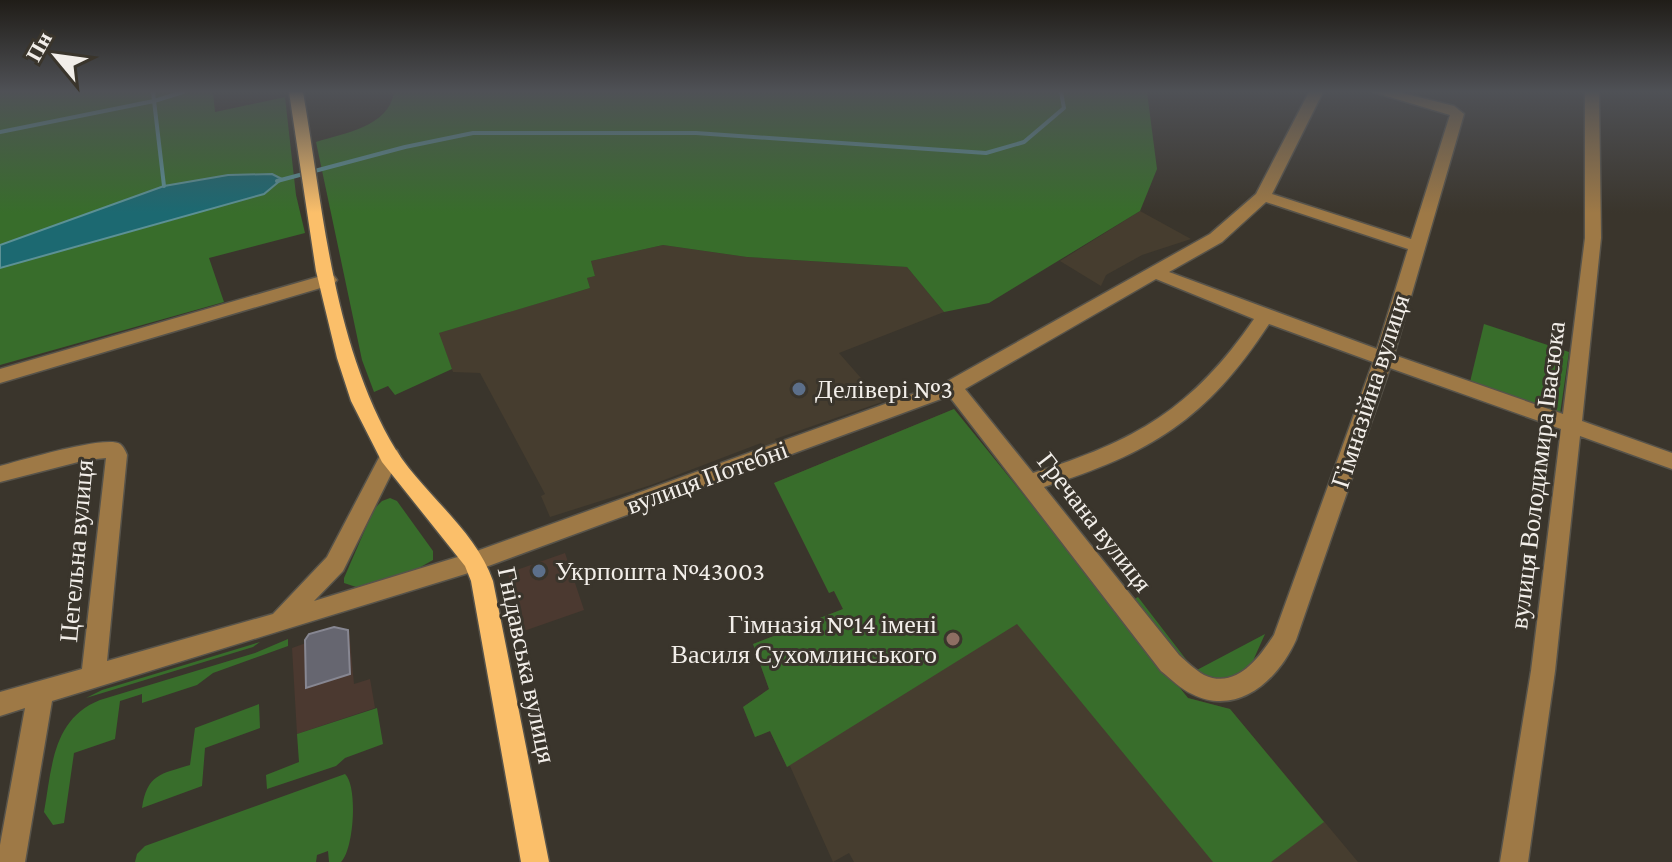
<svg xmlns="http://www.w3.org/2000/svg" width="1672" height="862" font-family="'Crimson Pro',serif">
<rect width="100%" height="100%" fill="#3a352c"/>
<g fill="#4b3930">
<polygon points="565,553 584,610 521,632 508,573"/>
<polygon points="334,627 337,628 338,633 349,630 354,684 370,679 375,708 297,734 292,648 306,643 309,634"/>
</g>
<g fill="#463d2f">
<polygon points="1140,211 1191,239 1142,255 1106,275 1101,286 1060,261"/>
<polygon points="663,245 747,257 907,267 944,312 839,353 882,402 775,439 777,442 763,447 761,443 651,485 550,517 541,496 545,494 480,373 453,372 438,333 590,288 587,278 595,276 591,261"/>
<polygon points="954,409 1188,698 1230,709 1358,862 854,862 849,853 833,862 790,766 787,767 770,731 755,737 743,707 769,689 753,644 843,609 834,591 829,593 774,483"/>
</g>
<g fill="#386d2b">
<polygon points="0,92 213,92 215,112 285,97 296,195 305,233 209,258 224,302 0,365 0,268 184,217 194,208 109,208 0,245"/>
<path d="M 394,92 L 1147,92 L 1157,169 L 1140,211 L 989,303 L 944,312 L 907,267 L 747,257 L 663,245 L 591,261 L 595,276 L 587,278 L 590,288 L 439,333 L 452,369 L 395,395 L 388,386 L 374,392 L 362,360 L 316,142 C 344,133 389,127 394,92 Z"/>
<polygon points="1484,324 1569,352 1560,414 1470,382"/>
<polygon points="954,409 1188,698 1230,709 1324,822 1271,862 1213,862 1017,624 787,767 770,731 755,737 743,707 769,689 753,644 843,609 834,591 829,593 774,483"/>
<polygon points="390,498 397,501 433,551 433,560 417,569 356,587 344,583 344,578 374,509 382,501"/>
<polygon points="1138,597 1195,671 1265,634 1252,663 1234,677 1215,681 1186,670 1133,600"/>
<path d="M 288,639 L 288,646 L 213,673 L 197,685 L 142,703 L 142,694 L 120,701 L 115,739 L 74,753 L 64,823 L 53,825 L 44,812 C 52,768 52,719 100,700 L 255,653 Z"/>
<polygon points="260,642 253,647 86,698 102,690"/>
<path d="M 259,704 L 260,728 L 205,748 L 202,786 L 142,808 C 147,774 161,774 190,765 L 195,728 Z"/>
<polygon points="377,708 383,744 345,758 336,766 267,789 266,775 299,762 297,734"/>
<path d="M 345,774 C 358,786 354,849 341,862 L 329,862 L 328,851 L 317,855 L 316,862 L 135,862 L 137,854 L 145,846 Z"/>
</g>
<polygon fill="#1c6971" stroke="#5c9195" stroke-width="2" points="272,174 282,179 264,194 0,268 0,245 164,186 228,175"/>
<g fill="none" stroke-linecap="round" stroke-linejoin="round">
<g stroke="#5c9195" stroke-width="4">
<polyline points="153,92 164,186"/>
<polyline points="0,132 154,101 183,92"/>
<polyline points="277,181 405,147 473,133 696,133 986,153 1024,142 1064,108 1061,92"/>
</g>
</g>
<polygon fill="#666670" stroke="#878792" stroke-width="2" points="334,627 348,630 350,674 306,688 305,640 309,634"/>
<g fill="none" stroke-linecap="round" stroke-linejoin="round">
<defs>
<g id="minor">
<path d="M 1309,92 L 1323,92 L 1272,194 L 1411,239 L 1450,115 L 1373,92 L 1398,92 L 1454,106 L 1464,114 L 1394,355 L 1563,414 L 1585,238 L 1585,92 L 1599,92 L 1601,238 L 1582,421 L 1672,453 L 1672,469 L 1580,436 L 1555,671 L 1528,862 L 1500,862 L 1531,671 L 1561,429 L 1390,368 L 1296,640 C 1278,680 1238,717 1192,694 C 1181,689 1171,679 1161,671 L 949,396 L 475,571 L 52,701 L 25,862 L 0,862 L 0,845 L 25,708 L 0,716 L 0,692 L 82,669 L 106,458 L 86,460 L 0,482 L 0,466 C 20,461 105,435 120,444 C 123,446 126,452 127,455 L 107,661 L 273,614 L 327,557 L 383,450 L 397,450 L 400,456 L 343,571 L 314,601 L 474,552 L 946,382 L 1210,234 L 1256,194 ZM 1266,202 L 1408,249 L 1377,349 L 1169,272 L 1222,242 ZM 1156,279 L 1254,319 C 1192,409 1136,441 1033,473 L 965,389 ZM 1269,324 L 1373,362 L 1274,635 C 1259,658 1236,690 1204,675 C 1195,670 1186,661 1179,655 L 1044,487 C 1151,453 1206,420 1269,324 Z"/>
<polygon points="328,274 334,276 337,280 334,284 0,383 0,369"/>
</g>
<path id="major" d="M 289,92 L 303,92 C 323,208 332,335 390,440 C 418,491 474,526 493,581 L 549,862 L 521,862 L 471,581 L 465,566 L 382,462 L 351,401 L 337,358 L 316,271 Z"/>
</defs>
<use href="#minor" stroke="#57534a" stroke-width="3"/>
<use href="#major" stroke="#57534a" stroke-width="3"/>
<use href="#minor" fill="#9e7946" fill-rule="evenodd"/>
<use href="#major" fill="#fbbf6a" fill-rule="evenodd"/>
</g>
<linearGradient id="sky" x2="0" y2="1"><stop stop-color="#201d18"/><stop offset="0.43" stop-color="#4f5156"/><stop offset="1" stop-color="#4f5156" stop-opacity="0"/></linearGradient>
<rect width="1672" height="213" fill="url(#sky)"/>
<g fill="#5c6f8a" stroke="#3a352c" stroke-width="3">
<circle cx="799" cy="389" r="8"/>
<circle cx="539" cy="571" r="8"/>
</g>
<circle fill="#8d6e63" stroke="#3a352c" stroke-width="3" cx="953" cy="639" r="8"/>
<g text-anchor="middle" stroke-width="6" stroke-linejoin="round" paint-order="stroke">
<g font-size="26" fill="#f2eee9" stroke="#3a352c" text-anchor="start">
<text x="815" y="398">Делівері №3</text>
<text x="555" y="580">Укрпошта №43003</text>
<text x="937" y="633" text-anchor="end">Гімназія №14 імені<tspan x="937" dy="30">Василя Сухомлинського</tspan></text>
</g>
<g font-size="26" fill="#f2eee9" stroke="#3a352c">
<text transform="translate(1370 391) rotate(-72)" y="9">Гімназійна вулиця</text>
<text transform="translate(1537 475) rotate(-83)" y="9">вулиця Володимира Івасюка</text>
<text transform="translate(707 477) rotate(-20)" y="9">вулиця Потебні</text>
<text transform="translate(1095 522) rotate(52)" y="9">Гречана вулиця</text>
<text transform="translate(76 551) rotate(-85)" y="9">Цегельна вулиця</text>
<text transform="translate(527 665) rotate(78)" y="9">Гнідавська вулиця</text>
</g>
</g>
<g transform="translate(56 56) rotate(299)" stroke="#3a352c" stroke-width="6" paint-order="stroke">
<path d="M0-6L14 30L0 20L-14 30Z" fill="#f2eee9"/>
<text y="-12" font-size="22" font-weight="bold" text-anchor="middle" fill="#f2eee9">Пн</text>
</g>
</svg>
